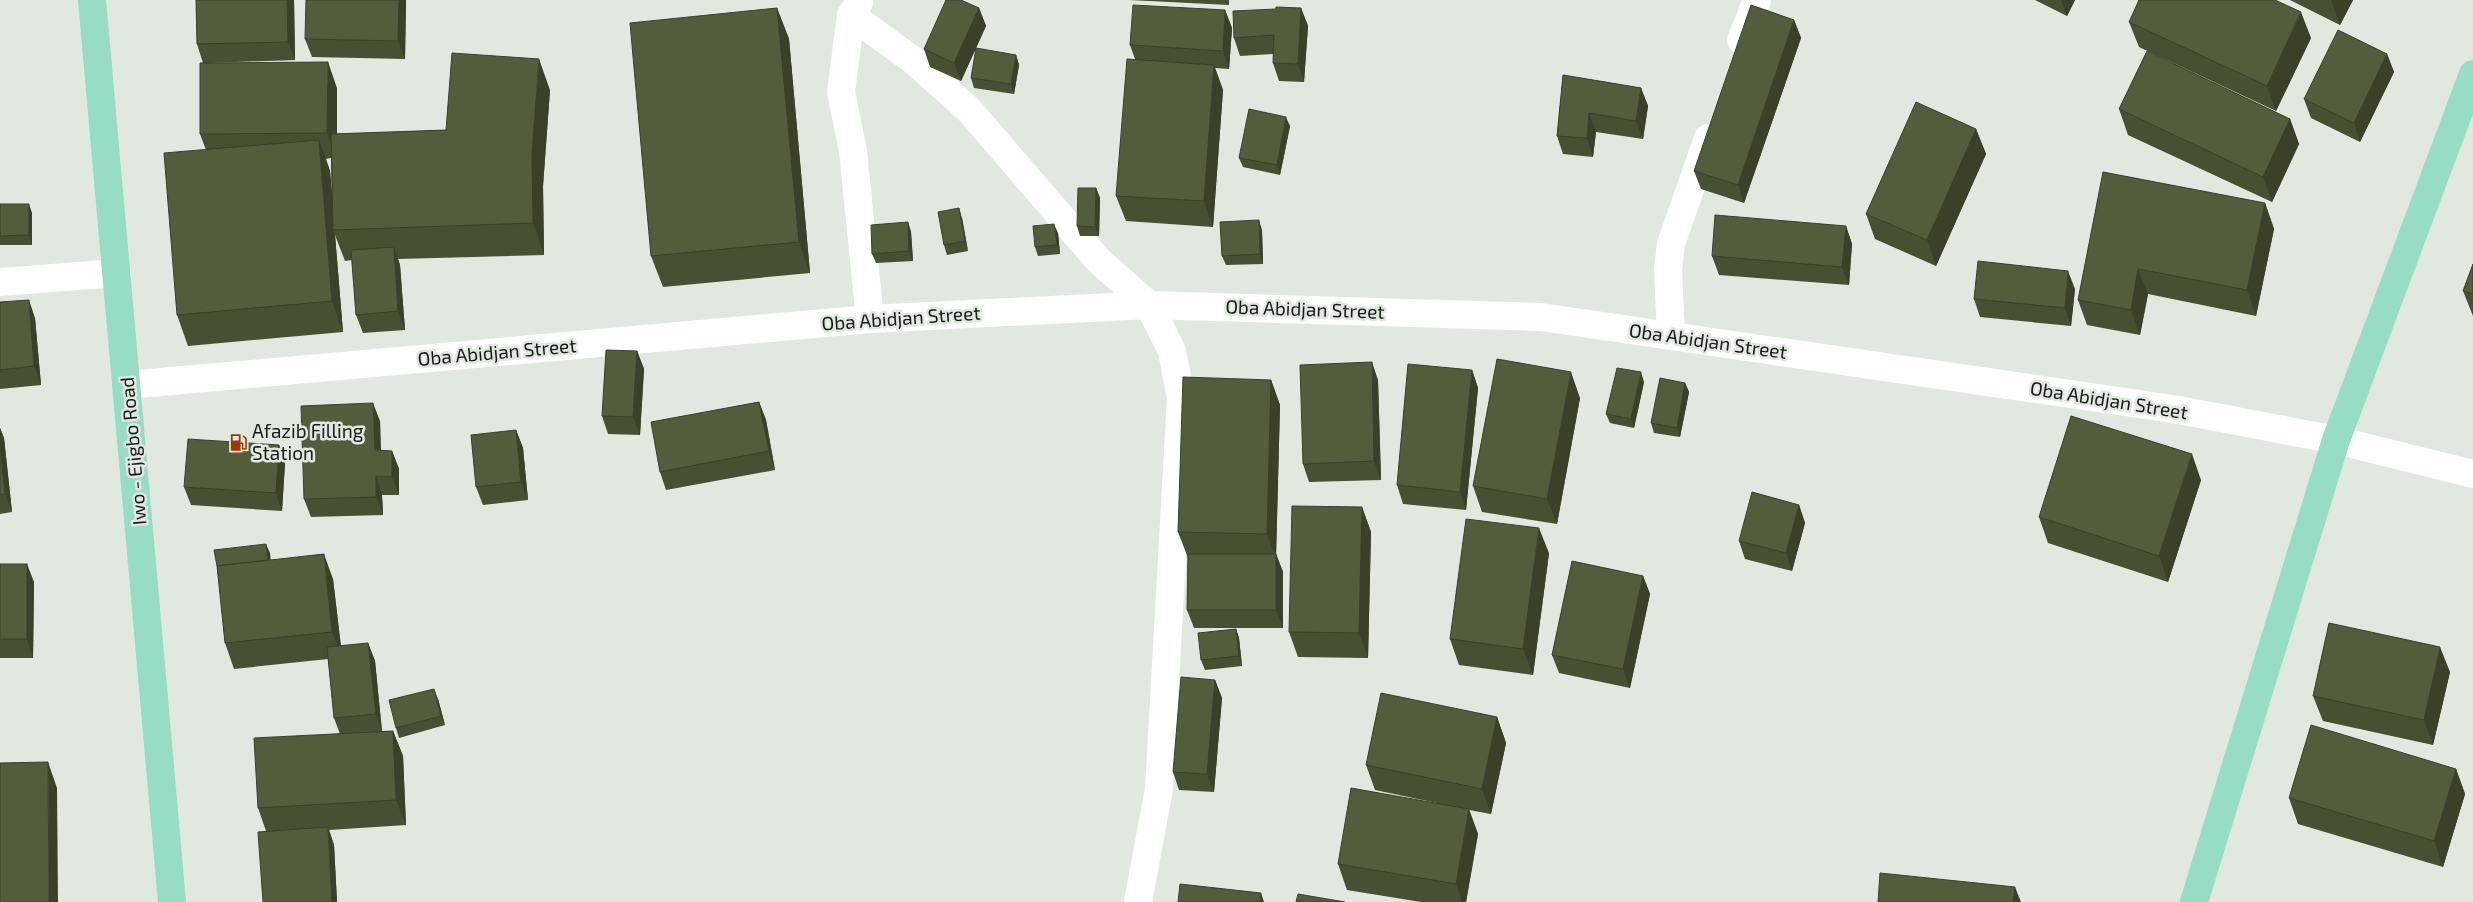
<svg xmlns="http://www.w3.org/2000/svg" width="2473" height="902" font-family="'Exo 2',sans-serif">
<rect width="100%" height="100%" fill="#e0e8e0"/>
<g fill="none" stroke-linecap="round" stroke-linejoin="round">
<g stroke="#fff" stroke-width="28">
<polyline points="859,3 851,15 841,92 853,151 870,319"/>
<polyline points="851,15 914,61 969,110 1099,261 1149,305 1172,351 1181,398 1159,789 1138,902"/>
<polyline points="1741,40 1757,0"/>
<polyline points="0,282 117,273"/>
<polyline points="1671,335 1668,270 1671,244 1708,138"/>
<polyline points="127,385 870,319 1149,305 1541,317 2173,409 2336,440 2473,474"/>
</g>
<g stroke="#96ddc4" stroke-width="28">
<polyline points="92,0 172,902"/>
<polyline points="2194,902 2336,440 2473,74"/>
</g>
</g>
<g fill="#465033" fill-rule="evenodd">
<path d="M 196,0 L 294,0 L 295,60 L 209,63 L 337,88 L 337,134 L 446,130 L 550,90 L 543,186 L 544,255 L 398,259 L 400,265 L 405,330 L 363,333 L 356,315 L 352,260 L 345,261 L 335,235 L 343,332 L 188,346 L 177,315 L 206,150 L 200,134 L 203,63 L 197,44 ZM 331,158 L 332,199 L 330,171 L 326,159 Z"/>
<polygon points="406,0 405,59 312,57 305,39"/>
<polygon points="1129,0 1229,0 1229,5"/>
<polygon points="2035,0 2075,0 2067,16"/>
<polygon points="2290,0 2353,0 2340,25"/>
<polygon points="777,8 789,39 810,273 663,287 651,256"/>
<polygon points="979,8 986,26 961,81 930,67 924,49"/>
<polygon points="1301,8 1308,26 1304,82 1279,81 1273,63 1273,54 1240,56 1234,38"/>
<polygon points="1225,10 1232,28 1229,69 1215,68 1223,90 1213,227 1126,221 1116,196 1135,59 1130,45"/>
<polygon points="1794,20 1801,38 1744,203 1701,189 1694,171"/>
<polygon points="2129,22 2311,38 2276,111 2139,47"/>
<polygon points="2387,54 2394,72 2360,142 2311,118 2304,99"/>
<polygon points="1016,55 1019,65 1014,94 974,88 971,78"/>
<polygon points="1563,75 1641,88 1648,106 1643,139 1596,132 1593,157 1563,154 1557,136"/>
<polygon points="2119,109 2290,119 2299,144 2272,202 2128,135"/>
<polygon points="1290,126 1280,175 1243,167 1239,158"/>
<polygon points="1976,129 1986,154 1936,266 1875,239 1866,214"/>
<polygon points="1096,188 1100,198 1099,236 1080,236 1077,226"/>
<polygon points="2265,203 2274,229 2256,316 2148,294 2140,335 2087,325 2078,300"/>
<polygon points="0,204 32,213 32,245 0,245"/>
<polygon points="962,218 968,251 947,255 944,245"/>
<polygon points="908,222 911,232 913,261 876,263 872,254"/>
<polygon points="1846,226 1852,244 1849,285 1719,275 1712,256"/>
<polygon points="1262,230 1263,264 1226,265 1222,256"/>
<polygon points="1058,233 1060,254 1038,256 1035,247"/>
<polygon points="2473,264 2473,316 2463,291"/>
<polygon points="2075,289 2071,326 1980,317 1974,299"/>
<polygon points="0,302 35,318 41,385 0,389"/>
<polygon points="637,351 644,369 640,435 608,434 602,416"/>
<polygon points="1472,370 1478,388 1466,510 1403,504 1397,485"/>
<polygon points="1271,380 1280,405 1276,554 1283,572 1283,628 1194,628 1187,610 1188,558 1178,532"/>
<polygon points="1378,380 1381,480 1309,482 1303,464"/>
<polygon points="1644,382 1634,428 1610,423 1606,414"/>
<polygon points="1685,383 1689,392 1680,437 1654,433 1651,423"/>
<polygon points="1580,398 1557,524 1482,512 1473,486"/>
<polygon points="759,402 766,420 775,470 666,490 660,472"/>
<polygon points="380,421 381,450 392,451 399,469 399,495 382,495 383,515 311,517 304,499"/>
<polygon points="0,428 4,438 12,512 0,514"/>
<polygon points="516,430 523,448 528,500 483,505 476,487"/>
<polygon points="279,445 285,463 282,511 191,505 184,487"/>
<polygon points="2201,480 2168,582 2048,543 2039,517"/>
<polygon points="1799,505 1805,523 1792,571 1745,559 1739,541"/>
<polygon points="1362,507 1371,532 1368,658 1298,657 1289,632"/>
<polygon points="270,553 270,560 333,579 341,646 368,643 375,661 382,731 393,731 403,756 406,825 329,830 334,845 337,902 263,902 266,831 258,808 340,734 334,718 328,659 234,669 225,643 217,566"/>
<polygon points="1549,553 1533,675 1459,665 1450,639"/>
<polygon points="0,564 34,582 33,658 0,658"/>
<polygon points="1643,576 1650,594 1630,688 1559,673 1552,655"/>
<polygon points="1236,629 1239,638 1242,666 1205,670 1201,660"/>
<polygon points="2450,672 2433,745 2323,721 2313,696"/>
<polygon points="1215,680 1222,698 1214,792 1179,790 1173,772"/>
<polygon points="438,699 445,725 399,738 396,728"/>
<polygon points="1497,717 1506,743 1491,814 1469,810 1478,834 1466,902 1421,902 1347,890 1338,864 1437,803 1375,790 1366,765"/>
<polygon points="2456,769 2465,794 2443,867 2298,824 2289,798"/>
</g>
<g fill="#394129">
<polygon points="287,0 294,0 295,60 288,42"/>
<polygon points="399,0 406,0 405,59 398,41"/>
<polygon points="2061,0 2075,0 2067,16"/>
<polygon points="2331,0 2353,0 2340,25"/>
<polygon points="777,8 789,39 810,273 799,242"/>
<polygon points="979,8 986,26 961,81 954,63"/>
<polygon points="1301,8 1308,26 1304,82 1298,64"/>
<polygon points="1225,10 1232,28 1229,69 1223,51"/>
<polygon points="2301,12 2311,38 2276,111 2267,86"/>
<polygon points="1794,20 1801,38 1744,203 1738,185"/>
<polygon points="2387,54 2394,72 2360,142 2354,123"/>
<polygon points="1016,55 1019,65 1014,94 1011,84"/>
<polygon points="539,59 550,90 543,186 544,255 533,223 532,155"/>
<polygon points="328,62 337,88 337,158 327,133"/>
<polygon points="1214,65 1223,90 1213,227 1204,201"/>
<polygon points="1641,88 1648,106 1643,139 1636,121"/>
<polygon points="1589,113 1596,132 1593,157 1587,138"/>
<polygon points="1286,117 1290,126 1280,175 1277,165"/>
<polygon points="2290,119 2299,144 2272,202 2263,177"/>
<polygon points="1976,129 1986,154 1936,266 1927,240"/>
<polygon points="319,140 330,171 335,229 333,230 335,235 343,332 332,301"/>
<polygon points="1096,188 1100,198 1099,236 1095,227"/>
<polygon points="2265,203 2274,229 2256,316 2247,290"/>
<polygon points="29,204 32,213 32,245 29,235"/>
<polygon points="959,208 962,218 968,251 965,241"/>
<polygon points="1259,220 1262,230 1263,264 1260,254"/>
<polygon points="908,222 911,232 913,261 909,251"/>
<polygon points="1054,224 1058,233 1060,254 1057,245"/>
<polygon points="1846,226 1852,244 1849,285 1842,267"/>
<polygon points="394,247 400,265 405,330 398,311"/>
<polygon points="2138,269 2148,294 2140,335 2131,310"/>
<polygon points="2068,271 2075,289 2071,326 2065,308"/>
<polygon points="29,300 35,318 41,385 34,366"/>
<polygon points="637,351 644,369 640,435 633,417"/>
<polygon points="1372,362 1378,380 1381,480 1374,461"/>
<polygon points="1472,370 1478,388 1466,510 1460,492"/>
<polygon points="1571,372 1580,398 1557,524 1547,499"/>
<polygon points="1641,372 1644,382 1634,428 1631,419"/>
<polygon points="1271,380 1280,405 1276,559 1267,534"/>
<polygon points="1685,383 1689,392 1680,437 1677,428"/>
<polygon points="759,402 766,420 775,470 769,451"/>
<polygon points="373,403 380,421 381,469 375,450"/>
<polygon points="0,428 4,438 12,512 5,494 0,445"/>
<polygon points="516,430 523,448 528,500 521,482"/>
<polygon points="279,445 285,463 282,511 276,493"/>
<polygon points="392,451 399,469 399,495 392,477"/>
<polygon points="2192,454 2201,480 2168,582 2159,556"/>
<polygon points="376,476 382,495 383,515 376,497"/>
<polygon points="1799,505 1805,523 1792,571 1786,553"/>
<polygon points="1362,507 1371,532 1368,658 1359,633"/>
<polygon points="1539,528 1549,553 1533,675 1523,649"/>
<polygon points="266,544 270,553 272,574 268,564"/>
<polygon points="324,554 333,579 342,657 332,632"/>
<polygon points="1276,554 1283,572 1283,628 1276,610"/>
<polygon points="27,564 34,582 33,658 27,639"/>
<polygon points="1643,576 1650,594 1630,688 1623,669"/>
<polygon points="1236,629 1239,638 1242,666 1239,656"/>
<polygon points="368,643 375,661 382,732 376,714"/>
<polygon points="2440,647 2450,672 2433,745 2424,720"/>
<polygon points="1215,680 1222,698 1214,792 1207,774"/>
<polygon points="434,689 438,699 445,725 441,716"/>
<polygon points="1497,717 1506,743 1491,814 1482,789"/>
<polygon points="393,731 403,756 406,825 396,800"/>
<polygon points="48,762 57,788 58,902 49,902"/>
<polygon points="2456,769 2465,794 2443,867 2434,841"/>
<polygon points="1469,809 1478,834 1466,902 1462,902 1456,884"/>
<polygon points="328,827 334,845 337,902 332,902"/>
<polygon points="2015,887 2021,902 2013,902"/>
<polygon points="1261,893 1264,902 1260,902"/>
</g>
<g fill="#515d3b" stroke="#394129">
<polygon points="196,0 287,0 288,42 197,44"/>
<polygon points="306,0 399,0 398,41 305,39"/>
<polygon points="946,0 961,0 979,8 954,63 924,49"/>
<polygon points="2139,0 2275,0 2301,12 2267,86 2129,22"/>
<polygon points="1133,5 1225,10 1223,51 1130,45"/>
<polygon points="1751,5 1794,20 1738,185 1694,171"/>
<polygon points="1276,7 1301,8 1298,64 1273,63 1274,35 1234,38 1233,11 1276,9"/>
<polygon points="777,8 799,242 651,256 630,23"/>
<polygon points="2338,30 2387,54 2354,123 2304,99"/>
<polygon points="976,48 1016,55 1011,84 971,78"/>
<polygon points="2147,51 2290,119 2263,177 2119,109"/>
<polygon points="452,53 539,59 532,155 533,223 333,230 331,134 446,130"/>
<polygon points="1127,59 1214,65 1204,201 1116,196"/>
<polygon points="328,62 327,133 200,134 200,63"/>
<polygon points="1563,75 1641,88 1636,121 1589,113 1587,138 1557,136"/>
<polygon points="1916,102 1976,129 1927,240 1866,214"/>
<polygon points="1249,109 1286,117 1277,165 1239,158"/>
<polygon points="319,140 332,301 177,315 164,153"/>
<polygon points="2103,172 2265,203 2247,290 2138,269 2131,310 2078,300"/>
<polygon points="1078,188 1096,188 1095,227 1077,226"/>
<polygon points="0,204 29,204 29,235 0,236"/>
<polygon points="959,208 965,241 944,245 938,212"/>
<polygon points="1715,215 1846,226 1842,267 1712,256"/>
<polygon points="1259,220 1260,254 1222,256 1220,222"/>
<polygon points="908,222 909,251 872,254 871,225"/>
<polygon points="1054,224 1057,245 1035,247 1033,226"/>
<polygon points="394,247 398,311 356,315 351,250"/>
<polygon points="1978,261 2068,271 2065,308 1974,299"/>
<polygon points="2473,264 2473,294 2463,291"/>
<polygon points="29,300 34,366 0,370 0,302"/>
<polygon points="606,350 637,351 633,417 602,416"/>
<polygon points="1497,359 1571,372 1547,499 1473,486"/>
<polygon points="1372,362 1374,461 1303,464 1300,365"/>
<polygon points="1408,364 1472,370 1460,492 1397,485"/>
<polygon points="1617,368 1641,372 1631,419 1606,414"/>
<polygon points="1183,377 1271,380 1267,534 1178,532"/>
<polygon points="1660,378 1685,383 1677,428 1651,423"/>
<polygon points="759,402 769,451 660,472 651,422"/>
<polygon points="373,403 375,450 392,451 392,477 376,476 376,497 304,499 301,406"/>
<polygon points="2071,416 2192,454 2159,556 2039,517"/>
<polygon points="516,430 521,482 476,487 471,435"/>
<polygon points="188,439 279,445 276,493 184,487"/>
<polygon points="0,445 5,494 0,495"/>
<polygon points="1752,492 1799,505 1786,553 1739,541"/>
<polygon points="1292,506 1362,507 1359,633 1289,632"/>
<polygon points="1466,519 1539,528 1523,649 1450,639"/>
<polygon points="266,544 268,560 217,566 214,550"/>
<polygon points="324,554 332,632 225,643 217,566"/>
<polygon points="1188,554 1276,554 1276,610 1187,610"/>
<polygon points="1572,561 1643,576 1623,669 1552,655"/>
<rect x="0" y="564" width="27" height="75"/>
<polygon points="2329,623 2440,647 2424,720 2313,696"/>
<polygon points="1236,629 1239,656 1201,660 1198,633"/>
<polygon points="368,643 376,714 334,718 327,647"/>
<polygon points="1181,677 1215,680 1207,774 1173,772"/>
<polygon points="434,689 441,716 396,728 389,700"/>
<polygon points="1381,693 1497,717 1482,789 1366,765"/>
<polygon points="2311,725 2456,769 2434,841 2289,798"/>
<polygon points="393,731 396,800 258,808 254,738"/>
<polygon points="48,762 49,902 0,902 0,763"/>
<polygon points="1351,788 1469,809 1456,884 1338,864"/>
<polygon points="328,827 332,902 263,902 258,832"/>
<polygon points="1880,873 2015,887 2013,902 1878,902"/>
<polygon points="1180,884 1261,893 1260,902 1178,902"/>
<polygon points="1298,894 1345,902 1296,902"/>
</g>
<defs>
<symbol id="fuel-bare" viewBox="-9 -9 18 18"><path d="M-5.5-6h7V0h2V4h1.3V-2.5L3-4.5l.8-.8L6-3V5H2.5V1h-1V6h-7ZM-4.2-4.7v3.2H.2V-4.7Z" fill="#9e3906" stroke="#e0e8e0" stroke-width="2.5" paint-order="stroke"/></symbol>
</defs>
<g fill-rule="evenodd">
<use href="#fuel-bare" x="226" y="430" width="25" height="25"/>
</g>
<g text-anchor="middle" stroke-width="5" stroke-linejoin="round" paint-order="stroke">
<g font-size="19" fill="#181b18" stroke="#e0e8e0">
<text transform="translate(1305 309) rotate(2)" y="7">Oba Abidjan Street</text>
<text transform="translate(901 318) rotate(-4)" y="7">Oba Abidjan Street</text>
<text transform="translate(1708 341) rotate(8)" y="7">Oba Abidjan Street</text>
<text transform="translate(497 352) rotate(-5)" y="7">Oba Abidjan Street</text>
<text transform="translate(2109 400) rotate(9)" y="7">Oba Abidjan Street</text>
<text transform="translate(133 451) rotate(-95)" y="7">Iwo - Ejigbo Road</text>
</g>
<g font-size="19" fill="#181b18" stroke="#e0e8e0" text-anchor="start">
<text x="252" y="438">Afazib Filling<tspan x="252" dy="22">Station</tspan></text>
</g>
</g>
</svg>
